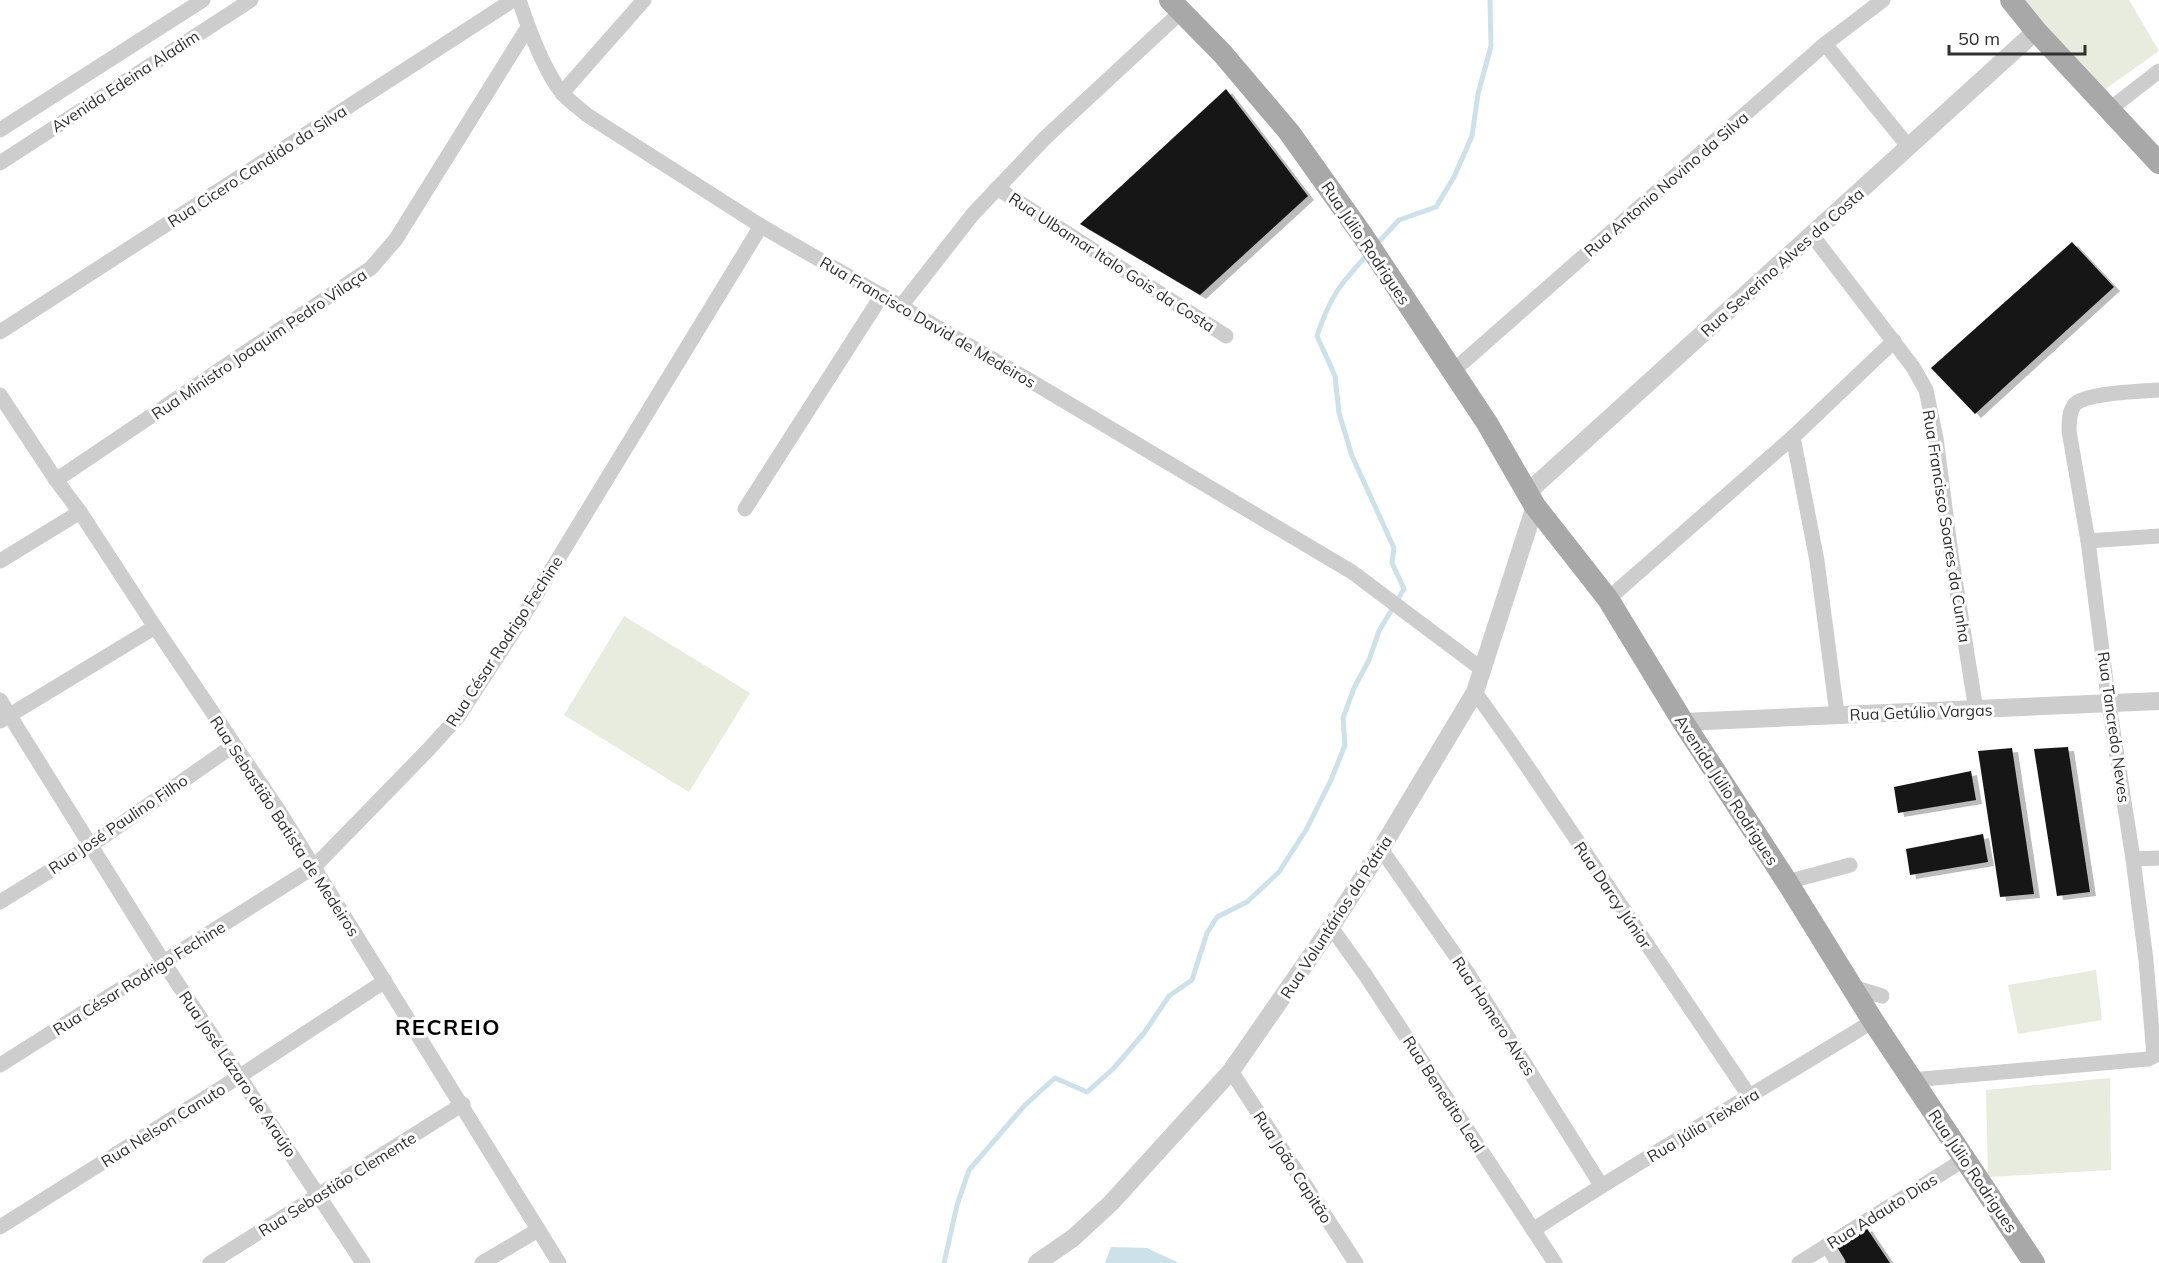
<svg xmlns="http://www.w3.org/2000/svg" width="2159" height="1263" font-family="Mulish,sans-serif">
<defs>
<filter id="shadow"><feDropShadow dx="6" dy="4" stdDeviation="0" flood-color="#0004"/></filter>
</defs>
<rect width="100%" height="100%" fill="#fff"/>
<g fill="#e7ecdf">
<polygon points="2019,0 2129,0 2159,51 2097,95"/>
<polygon points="624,616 750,693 689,792 564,715"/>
<polygon points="2096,970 2102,1020 2018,1034 2008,985"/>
<polygon points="2110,1078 2111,1170 1988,1177 1986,1090"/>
</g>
<polygon fill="#cde1eb" points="1111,1247 1147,1248 1179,1263 1105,1263"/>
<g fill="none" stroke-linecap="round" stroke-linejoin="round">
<g stroke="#cde1eb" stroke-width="5">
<polyline points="1375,246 1399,220 1436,207 1454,177 1472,136 1478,94 1491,46 1490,0"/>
<path d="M 944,1263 L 957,1205 L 969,1170 L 1025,1105 L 1055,1078 L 1087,1092 L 1113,1069 L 1144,1033 L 1169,996 L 1192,980 L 1207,933 L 1217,917 L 1247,902 L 1279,872 L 1306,830 L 1331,780 L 1345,745 L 1343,718 L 1354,688 L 1369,660 L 1379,631 L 1404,589 L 1392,563 L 1394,548 L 1352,456 L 1339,413 L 1335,376 L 1317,336 C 1330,296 1341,283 1369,253"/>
</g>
</g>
<g fill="#171717" filter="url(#shadow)">
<polygon points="1226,89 1308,196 1200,295 1080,224"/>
<polygon points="2072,242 2114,287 1975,414 1931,368"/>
<polygon points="2068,747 2090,892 2057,896 2034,749"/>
<polygon points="2012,748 2034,894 2000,897 1978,751"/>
<polygon points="1971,771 1976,800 1898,813 1894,787"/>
<polygon points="1983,834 1988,862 1910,875 1906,849"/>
<polygon points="1866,1227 1890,1263 1843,1263 1834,1249"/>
</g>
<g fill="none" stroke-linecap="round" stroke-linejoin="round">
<g stroke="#cdcdcd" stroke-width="15">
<path d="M 519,0 C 528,27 544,71 562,93 C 569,101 579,108 587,115 L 761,226 L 1029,380 L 1352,572 L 1483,670"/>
<polyline points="1825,44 1908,146"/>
<polyline points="562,93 644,0"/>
<polyline points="2110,109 2159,71"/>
<polyline points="0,130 203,0"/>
<polyline points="0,163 251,0"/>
<polyline points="997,188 1226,336"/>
<polyline points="1812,235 1913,367 1926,390 1936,438 1951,554 1976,710"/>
<polyline points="901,306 973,214 1046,137 1182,11"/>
<polyline points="0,332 513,0"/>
<polyline points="1453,371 1825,44 1883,0"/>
<polyline points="0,395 56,480 80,512 155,627 279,811 559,1263"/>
<polyline points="1793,437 1817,561 1837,714"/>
<polyline points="56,480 371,268 396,239 528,27"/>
<polyline points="745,509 882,295"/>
<polyline points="2088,541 2159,536"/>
<polyline points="0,561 80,512"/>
<polyline points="1608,599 1793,437 1894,341"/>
<polyline points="1475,692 1514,747 1750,1097"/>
<polyline points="0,700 164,963 363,1263"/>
<polyline points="0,721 155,627"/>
<polyline points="1381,849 1467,972 1601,1185"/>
<polyline points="2133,859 2159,858"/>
<polyline points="1787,882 1850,865"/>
<polyline points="0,902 90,846 234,745"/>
<polyline points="1331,927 1366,976 1555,1263"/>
<polyline points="1853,987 1882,996"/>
<polyline points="0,1065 314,867 427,751 458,717 519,623 761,226"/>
<polyline points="1231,1071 1356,1263"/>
<path d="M 1911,1080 L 2148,1059 L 2154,1056 L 2146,960 L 2133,859 L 2109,705 L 2088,541 L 2069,431 C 2069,422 2069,411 2075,404 C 2087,393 2142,391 2159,390"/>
<polyline points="0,1227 240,1076 385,981"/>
<path d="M 1533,1230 C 1644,1157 1760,1091 1873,1021"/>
<polyline points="1827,1245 1838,1263"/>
<polyline points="210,1263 463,1104"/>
<polyline points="482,1263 538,1230"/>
<polyline points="1799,1263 1965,1159"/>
</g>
<g stroke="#cdcdcd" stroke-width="18">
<polyline points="1528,492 2036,31"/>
<polyline points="1683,722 2159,701"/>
<polyline points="1037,1263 1073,1238 1111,1203 1231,1071 1331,927 1381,849 1475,692 1535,506"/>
</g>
<g stroke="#a8a8a8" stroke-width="22">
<polyline points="1170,0 1222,53 1289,132 1363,236 1487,423 1535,506 1608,599 1683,722 1787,882 1873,1021 2034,1263"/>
<polyline points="2011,0 2036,31 2159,163"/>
</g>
</g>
<g text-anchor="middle" stroke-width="6" stroke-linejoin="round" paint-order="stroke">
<g font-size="16" fill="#303030" stroke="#fff">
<text transform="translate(125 81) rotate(-33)" y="6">Avenida Edeina Aladim</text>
<text transform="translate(257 166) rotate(-33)" y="6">Rua Cicero Candido da Silva</text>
<text transform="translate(1666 184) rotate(-41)" y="6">Rua Antonio Novino da Silva</text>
<text transform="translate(1366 243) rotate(56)" y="6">Rua Júlio Rodrigues</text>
<text transform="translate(1112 262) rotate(33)" y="6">Rua Ulbamar Italo Gois da Costa</text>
<text transform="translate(1782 262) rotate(-42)" y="6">Rua Severino Alves da Costa</text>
<text transform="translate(928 322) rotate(30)" y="6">Rua Francisco David de Medeiros</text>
<text transform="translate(259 344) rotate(-34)" y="6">Rua Ministro Joaquim Pedro Vilaça</text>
<text transform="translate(1947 526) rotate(81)" y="6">Rua Francisco Soares da Cunha</text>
<text transform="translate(504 641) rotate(-57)" y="6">Rua César Rodrigo Fechine</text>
<text transform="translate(1921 712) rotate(-2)" y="6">Rua Getúlio Vargas</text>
<text transform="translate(2114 727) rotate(82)" y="6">Rua Tancredo Neves</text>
<text transform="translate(1727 790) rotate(57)" y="6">Avenida Júlio Rodrigues</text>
<text transform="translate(118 824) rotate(-34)" y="6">Rua José Paulino Filho</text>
<text transform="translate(285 826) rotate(57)" y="6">Rua Sebastião Batista de Medeiros</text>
<text transform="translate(1613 895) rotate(56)" y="6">Rua Darcy Júnior</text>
<text transform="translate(1336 917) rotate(-57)" y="6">Rua Voluntários da Pátria</text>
<text transform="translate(139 978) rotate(-32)" y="6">Rua César Rodrigo Fechine</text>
<text transform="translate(1494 1016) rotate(57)" y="6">Rua Homero Alves</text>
<text transform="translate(238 1074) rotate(56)" y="6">Rua José Lázaro de Araújo</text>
<text transform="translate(1444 1094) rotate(57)" y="6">Rua Benedito Leal</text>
<text transform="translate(163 1125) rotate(-32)" y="6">Rua Nelson Canuto</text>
<text transform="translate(1703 1125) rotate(-31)" y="6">Rua Júlia Teixeira</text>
<text transform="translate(1293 1167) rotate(57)" y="6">Rua João Capitão</text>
<text transform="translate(1973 1171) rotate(56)" y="6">Rua Júlio Rodrigues</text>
<text transform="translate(337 1184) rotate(-32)" y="6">Rua Sebastião Clemente</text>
<text transform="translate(1882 1211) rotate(-32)" y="6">Rua Adauto Dias</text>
</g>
<g font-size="22" font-weight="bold" letter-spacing="1.5" fill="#000" stroke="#fff">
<text x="448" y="1035">RECREIO</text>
</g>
</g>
<path d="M1949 45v9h136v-9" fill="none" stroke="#303030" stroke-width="3"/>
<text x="1958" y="45" font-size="18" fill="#303030" stroke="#ffffff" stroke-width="4.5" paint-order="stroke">50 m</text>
</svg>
